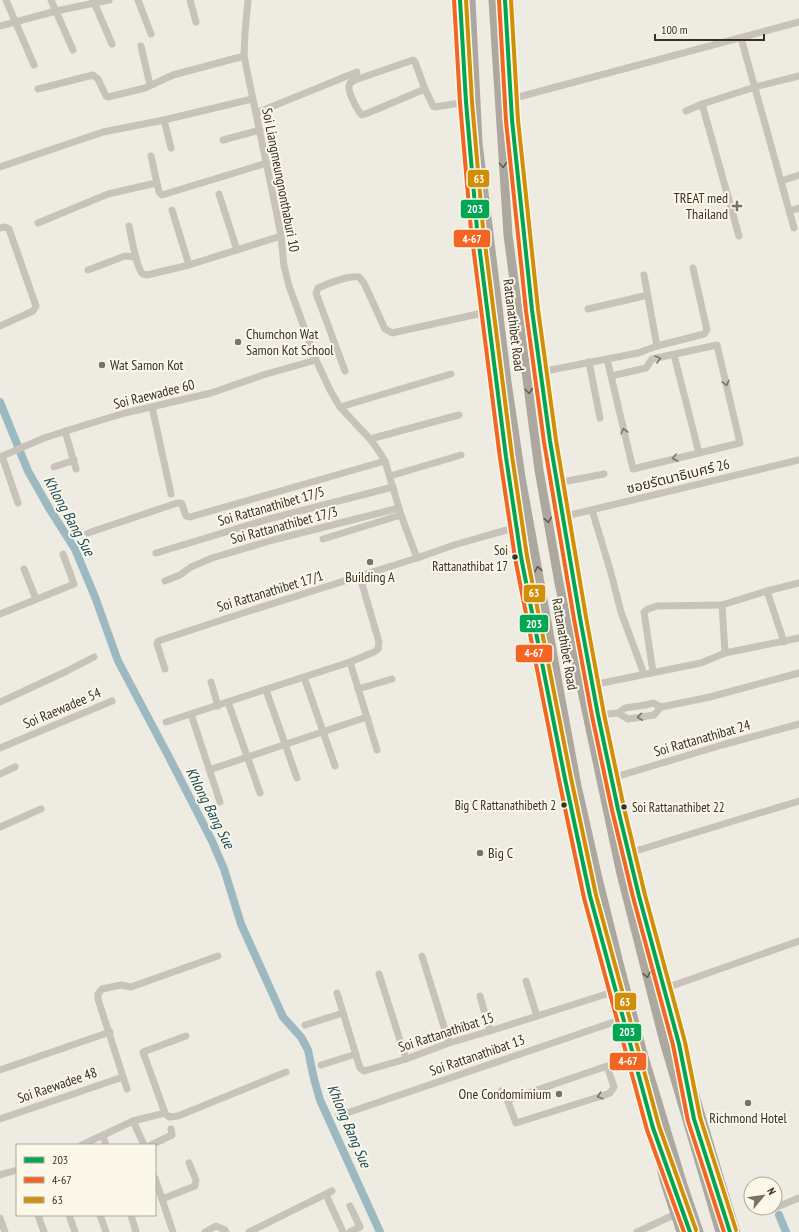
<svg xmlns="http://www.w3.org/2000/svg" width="799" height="1232" font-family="'PT Sans Narrow','Noto Sans Thai',sans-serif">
<rect width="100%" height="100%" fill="#eeebe2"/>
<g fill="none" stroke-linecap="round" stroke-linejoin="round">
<g stroke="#9cb9c1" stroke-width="8">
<polyline points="0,402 28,471 49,508 75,549 95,597 118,661 170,759 212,841 224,869 241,924 283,1017 301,1037 308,1050 314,1079 320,1100 380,1232"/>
<polyline points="779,1215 786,1232"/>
</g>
<g stroke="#c8c3ba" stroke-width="7">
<polyline points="6,0 34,65"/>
<polyline points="51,0 73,50"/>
<polyline points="93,0 112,44"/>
<polyline points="138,0 151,34"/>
<polyline points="190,0 196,22"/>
<polyline points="248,0 245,33 244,56 276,210 281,236 284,266 289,286 316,360 330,390 340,407 370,439 378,450 385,461 401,515 417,558"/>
<polyline points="0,26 56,11 109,0"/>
<polyline points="741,38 794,228"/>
<polyline points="141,46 150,85"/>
<polyline points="38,89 93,75 98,79 106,96 108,97 145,88 173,75 244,56"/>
<path d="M 425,89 L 368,113 L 362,115 C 358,112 348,92 349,87 C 349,85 350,84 350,83 L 355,80 L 413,60 L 415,62 L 425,89 L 433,106 L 435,107 L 466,102"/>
<polyline points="511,99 799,22"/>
<polyline points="702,104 739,236"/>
<polyline points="686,111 702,104 755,87 799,76"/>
<polyline points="256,113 357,72"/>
<polyline points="164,120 171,148"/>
<polyline points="223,140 260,130"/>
<polyline points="151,156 159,192 162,195 267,163"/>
<polyline points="0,167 103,132 164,120 252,99"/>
<polyline points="781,181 799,175"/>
<polyline points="219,194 237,250"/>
<polyline points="172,210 189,265"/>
<polyline points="789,211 799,208"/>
<polyline points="38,223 108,194 156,183"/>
<path d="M 129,226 C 132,239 135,261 141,272 C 143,275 144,274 147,275 L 189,265 L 281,236"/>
<polyline points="0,228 5,227 9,229 36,306 33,311 0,326"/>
<polyline points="88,270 125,256 136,257"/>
<polyline points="644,275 657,346"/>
<polyline points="588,309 648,295"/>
<polyline points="674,355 699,453"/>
<polyline points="607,359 633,469 740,443 717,345 652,359 646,368 611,376"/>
<polyline points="589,362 600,418"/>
<path d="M 345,371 L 316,293 L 318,288 C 328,284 348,275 359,277 L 364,283 L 385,329 L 392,333 L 487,312"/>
<polyline points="540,372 638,353 657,346 704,334 707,330 693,268"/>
<polyline points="152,407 171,494"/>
<polyline points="340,407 451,374"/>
<polyline points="65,431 76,469"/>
<polyline points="370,439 459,415"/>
<polyline points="2,456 18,503"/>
<polyline points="0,457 44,438 85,425 125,413 211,393 263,375 316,360"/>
<polyline points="54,467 74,460"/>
<polyline points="390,476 461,455"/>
<polyline points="557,483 604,474"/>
<polyline points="592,510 611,573 621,612 644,674"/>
<polyline points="562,517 799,460"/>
<polyline points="88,533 177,503 181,503 182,504 186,516 190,517 385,461"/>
<polyline points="323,539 401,515"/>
<polyline points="156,553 269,519 393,487"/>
<polyline points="24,569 36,599"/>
<polyline points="165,581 180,575 191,567 212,558 273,540 399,508"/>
<polyline points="767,591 784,642"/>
<polyline points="722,605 725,653"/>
<polyline points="0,614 74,584 63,554"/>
<polyline points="350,662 377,750"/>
<polyline points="165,669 157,644 158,641 161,640 243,613 417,558 454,545 517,527"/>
<polyline points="653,672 644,612 648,609 657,606 722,605 767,591 799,583"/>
<polyline points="304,677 335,766"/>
<polyline points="211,682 218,706"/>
<polyline points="592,685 701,663 725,653 799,638"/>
<polyline points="358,689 392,679"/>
<polyline points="266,690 297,778"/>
<polyline points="0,702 67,671 94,657"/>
<polyline points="228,702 260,793"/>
<polyline points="618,713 628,719 654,715 661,707 710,697 799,673"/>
<polyline points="191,714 220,802"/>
<polyline points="598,715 618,713 625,708 645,705 653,703 661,707"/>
<polyline points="166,722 350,662 374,652 378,649 379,642 360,577"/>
<polyline points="0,748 112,701"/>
<polyline points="209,770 367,717"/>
<polyline points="0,774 15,767"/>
<polyline points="612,778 722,745 799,724"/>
<polyline points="0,827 41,809"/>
<polyline points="629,853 799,801"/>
<polyline points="422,956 449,1043"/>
<polyline points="379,974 406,1059"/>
<polyline points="526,981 537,1016"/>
<polyline points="663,989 799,941"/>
<polyline points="337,993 360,1068 364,1071 406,1059 449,1043 490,1031 616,991"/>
<polyline points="480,996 490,1031"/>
<polyline points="305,1025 343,1013"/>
<polyline points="186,1036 143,1052 165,1113 169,1117 178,1116 286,1072"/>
<polyline points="321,1065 356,1054"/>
<polyline points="0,1070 110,1032"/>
<polyline points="127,1089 98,999 98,994 102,989 121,985 131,987 218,956"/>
<polyline points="501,1091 505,1094 516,1123 605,1095 610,1093 614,1087 607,1066 508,1100"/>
<polyline points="338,1116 623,1019"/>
<polyline points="0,1119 123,1077"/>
<polyline points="133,1121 144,1145"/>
<polyline points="103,1136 106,1145"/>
<polyline points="82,1145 133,1121 165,1113"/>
<polyline points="151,1145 172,1135 171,1129"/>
<polyline points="0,1175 17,1170"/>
<polyline points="155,1178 173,1232"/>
<polyline points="162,1199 195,1186 196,1180 189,1163"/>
<polyline points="328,1199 343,1232"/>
<polyline points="350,1206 360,1227 350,1232"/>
<polyline points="772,1209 799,1198"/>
<polyline points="38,1215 44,1232"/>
<polyline points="69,1215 75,1232"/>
<polyline points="100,1215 106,1232"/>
<polyline points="131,1215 136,1232"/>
<polyline points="0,1218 5,1232"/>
<polyline points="205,1232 216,1226 225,1230 226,1232"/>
<polyline points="249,1232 332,1191"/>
<polyline points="637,1232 676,1214"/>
</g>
<g stroke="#ada89f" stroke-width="9">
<polyline points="460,0 466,102 477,229 487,312 506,457 521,557 565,779 590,896 652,1124 664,1180 681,1232"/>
<polyline points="471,0 478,143 507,382 521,477 560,694 577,786 597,874 619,963 642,1050 683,1185 699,1232"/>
<polyline points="493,0 508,235 539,470 559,583 621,874 664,1042 720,1232"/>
<path d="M 505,0 C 522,315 571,630 649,935 C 663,990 679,1045 696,1099 C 709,1143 722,1188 736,1232"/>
<polyline points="689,1097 694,1119 710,1169"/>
<polyline points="665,1162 690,1232"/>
</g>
<defs>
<g id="bus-1">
<polyline points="460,0 466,102 477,229 506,457 521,557 565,779 590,896 653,1128 690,1232"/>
<polyline points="505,0 512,120 532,310 550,441 580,618 598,715 618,809 639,896 679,1044 694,1119 730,1232"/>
</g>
<g id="bus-2">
<polyline points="454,0 460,103 471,230 500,458 515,558 559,780 584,898 647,1130 684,1232"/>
<polyline points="499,0 506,121 526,311 544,442 574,619 592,716 612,810 633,897 673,1045 688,1121 724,1232"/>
</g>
<g id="bus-3">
<polyline points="466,0 472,102 483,228 512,456 527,556 571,778 596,895 659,1126 696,1230"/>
<polyline points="511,0 518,120 538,309 556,440 586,617 604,714 624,808 645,895 685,1042 700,1117 736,1230"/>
</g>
</defs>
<use href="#bus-1" stroke="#fbf7e9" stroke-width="7"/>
<use href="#bus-2" stroke="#fbf7e9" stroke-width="7"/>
<use href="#bus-3" stroke="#fbf7e9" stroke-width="7"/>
<use href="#bus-1" stroke="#00a651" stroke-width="4"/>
<use href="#bus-2" stroke="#f26522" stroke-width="4"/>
<use href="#bus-3" stroke="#d18f08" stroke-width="4"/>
</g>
<defs><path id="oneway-chevron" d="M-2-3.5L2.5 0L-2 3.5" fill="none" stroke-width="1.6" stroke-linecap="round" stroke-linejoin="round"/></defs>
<g stroke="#625b52">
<use href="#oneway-chevron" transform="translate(503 165) rotate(86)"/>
<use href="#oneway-chevron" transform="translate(529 391) rotate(83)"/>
<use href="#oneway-chevron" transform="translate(548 520) rotate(80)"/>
<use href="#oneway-chevron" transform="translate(538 569) rotate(-100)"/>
<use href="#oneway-chevron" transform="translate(647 975) rotate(76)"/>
</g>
<g stroke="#79736a">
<use href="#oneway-chevron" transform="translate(658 359) rotate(-15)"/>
<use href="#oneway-chevron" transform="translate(726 383) rotate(76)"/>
<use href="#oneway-chevron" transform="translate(624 431) rotate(-104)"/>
<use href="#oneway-chevron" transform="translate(675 458) rotate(166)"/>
<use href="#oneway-chevron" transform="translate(640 717) rotate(172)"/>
<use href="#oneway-chevron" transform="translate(600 1096) rotate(162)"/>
</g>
<g fill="#787269" stroke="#fbf7e9" stroke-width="1.5">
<path d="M735 200h4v4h4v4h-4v4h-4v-4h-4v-4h4z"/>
<circle cx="238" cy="342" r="4"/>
<circle cx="102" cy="365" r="4"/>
<circle cx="370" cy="562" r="4"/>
<circle cx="480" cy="853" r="4"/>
<circle cx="559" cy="1094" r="4"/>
<circle cx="748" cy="1103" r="4"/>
</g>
<g fill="#393128" stroke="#fbf7e9" stroke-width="1.5">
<circle cx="515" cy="557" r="3.5"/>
<circle cx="564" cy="805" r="3.5"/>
<circle cx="624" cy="807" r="3.5"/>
</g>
<g text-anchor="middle" stroke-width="4" stroke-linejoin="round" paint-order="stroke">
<g font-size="13" fill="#393128" stroke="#fbf7e9" text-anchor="end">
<text x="508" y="555">Soi<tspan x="508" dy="16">Rattanathibat 17</tspan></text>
<text x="556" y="810">Big C Rattanathibeth 2</text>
<text x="632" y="812" text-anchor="start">Soi Rattanathibet 22</text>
</g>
<g font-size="14" fill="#393128" stroke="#fbf7e9">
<text transform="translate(281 180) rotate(79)" y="5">Soi Liangmeungnonthaburi 10</text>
<text transform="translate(514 325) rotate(83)" y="5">Rattanathibet Road</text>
<text transform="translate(154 394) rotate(-14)" y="5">Soi Raewadee 60</text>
<text transform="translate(678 476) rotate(-14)" y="5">ซอยรัตนาธิเบศร์ 26</text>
<text transform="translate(271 506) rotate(-16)" y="5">Soi Rattanathibet 17/5</text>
<text transform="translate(284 525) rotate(-15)" y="5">Soi Rattanathibet 17/3</text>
<text transform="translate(270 591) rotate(-17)" y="5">Soi Rattanathibet 17/1</text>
<text transform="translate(565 644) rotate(80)" y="5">Rattanathibet Road</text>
<text transform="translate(62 708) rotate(-23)" y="5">Soi Raewadee 54</text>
<text transform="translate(702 738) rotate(-16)" y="5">Soi Rattanathibat 24</text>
<text transform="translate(446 1032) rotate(-18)" y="5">Soi Rattanathibat 15</text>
<text transform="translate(477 1055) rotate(-19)" y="5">Soi Rattanathibat 13</text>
<text transform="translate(57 1085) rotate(-19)" y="5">Soi Raewadee 48</text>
</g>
<g font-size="14" fill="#393128" stroke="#fbf7e9" text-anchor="start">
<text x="728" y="203" text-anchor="end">TREAT med<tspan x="728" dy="16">Thailand</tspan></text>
<text x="246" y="339">Chumchon Wat<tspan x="246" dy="16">Samon Kot School</tspan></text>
<text x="110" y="370">Wat Samon Kot</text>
<text x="370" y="582" text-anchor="middle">Building A</text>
<text x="488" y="858">Big C</text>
<text x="551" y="1099" text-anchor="end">One Condomimium</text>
<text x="748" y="1123" text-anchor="middle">Richmond Hotel</text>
</g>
<g font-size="15" font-style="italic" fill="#1a4a5d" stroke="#fbf7e9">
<text transform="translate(69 516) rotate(61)" y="5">Khlong Bang Sue</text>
<text transform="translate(210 808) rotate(63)" y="5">Khlong Bang Sue</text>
<text transform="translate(349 1126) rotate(67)" y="5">Khlong Bang Sue</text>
</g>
</g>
<g stroke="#fbf7e9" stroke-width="1.5">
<rect x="467" y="169" width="23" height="19" rx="4" fill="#d18f08"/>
<rect x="460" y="199" width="30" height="20" rx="4" fill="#00a651"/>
<rect x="453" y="229" width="38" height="19" rx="4" fill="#f26522"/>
<rect x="523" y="584" width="23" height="19" rx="4" fill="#d18f08"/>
<rect x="519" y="614" width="30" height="19" rx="4" fill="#00a651"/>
<rect x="515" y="644" width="38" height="19" rx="4" fill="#f26522"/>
<rect x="614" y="992" width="23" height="19" rx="4" fill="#d18f08"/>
<rect x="612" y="1023" width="30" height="19" rx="4" fill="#00a651"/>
<rect x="609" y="1052" width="38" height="19" rx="4" fill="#f26522"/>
</g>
<g font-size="11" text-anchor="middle" font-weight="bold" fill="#fff">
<text x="479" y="183">63</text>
<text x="475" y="213">203</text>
<text x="472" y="243">4-67</text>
<text x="534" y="597">63</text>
<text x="534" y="628">203</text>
<text x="534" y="657">4-67</text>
<text x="625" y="1006">63</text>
<text x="627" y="1036">203</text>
<text x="628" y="1065">4-67</text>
</g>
<rect x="16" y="1144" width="140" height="72" fill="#fbf7e9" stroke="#ada89c"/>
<rect x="24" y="1157" width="20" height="6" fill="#00a651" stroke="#ada89c"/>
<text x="52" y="1164" font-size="12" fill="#393128">203</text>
<rect x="24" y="1177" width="20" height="6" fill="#f26522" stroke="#ada89c"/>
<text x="52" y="1184" font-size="12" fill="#393128">4-67</text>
<rect x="24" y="1197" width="20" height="6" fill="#d18f08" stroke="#ada89c"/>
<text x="52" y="1204" font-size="12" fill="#393128">63</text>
<g transform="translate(763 1196) rotate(61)"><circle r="19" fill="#fbf7e9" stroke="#ada89c"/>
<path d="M0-3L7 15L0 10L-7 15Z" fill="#787269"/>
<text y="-6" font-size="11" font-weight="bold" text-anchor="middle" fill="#393128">N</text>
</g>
<path d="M655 34v6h109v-6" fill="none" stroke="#393128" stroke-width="2"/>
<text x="661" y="34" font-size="12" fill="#393128" stroke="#fbf7e9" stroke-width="3" paint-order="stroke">100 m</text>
</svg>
